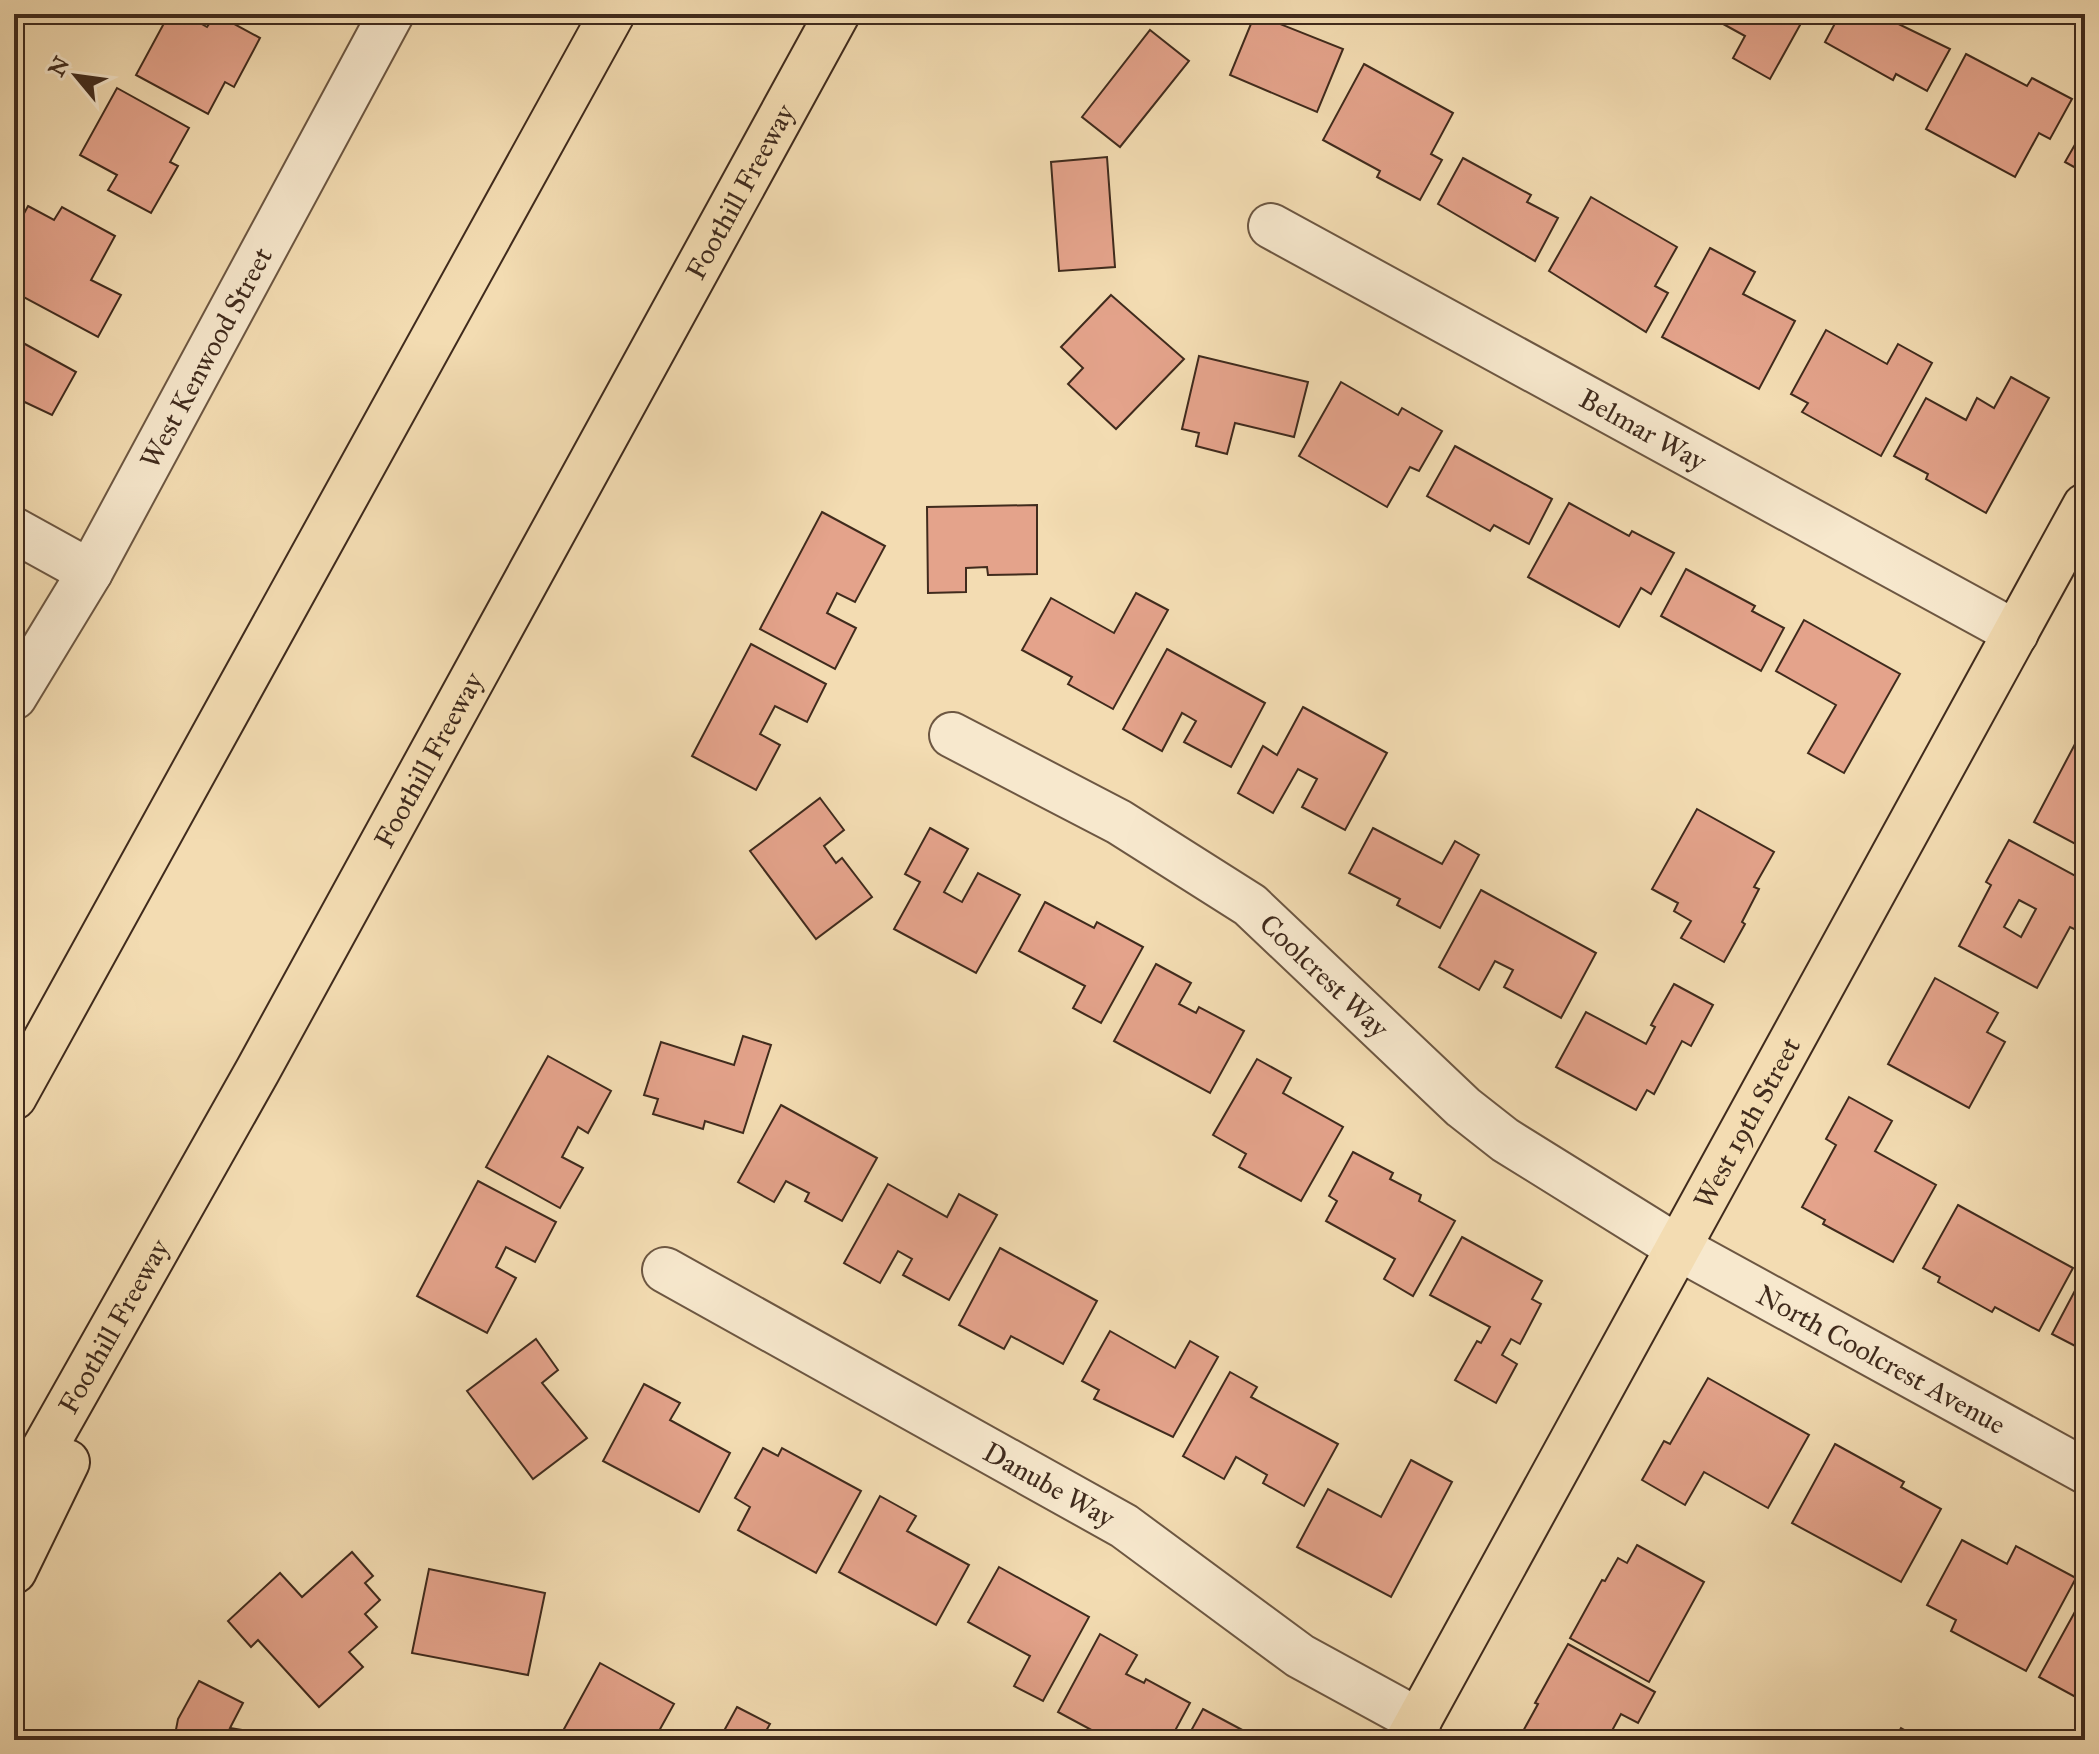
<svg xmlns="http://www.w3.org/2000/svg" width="2099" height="1754" font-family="'IM FELL Great Primer',serif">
<rect width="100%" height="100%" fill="#f3dcb2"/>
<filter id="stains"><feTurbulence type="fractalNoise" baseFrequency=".0025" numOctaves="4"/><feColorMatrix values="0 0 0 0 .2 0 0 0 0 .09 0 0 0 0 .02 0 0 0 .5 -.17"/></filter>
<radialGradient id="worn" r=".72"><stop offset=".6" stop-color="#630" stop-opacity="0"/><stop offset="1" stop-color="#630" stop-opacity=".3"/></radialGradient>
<g fill="#e4a38b" stroke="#402b1d" stroke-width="2" fill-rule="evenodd">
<polygon points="169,14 184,14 207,27 216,14 260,38 234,87 225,82 208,114 136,75"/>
<polygon points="1255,14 1343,49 1317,112 1230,75"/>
<polygon points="1705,14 1821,14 1816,22 1805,16 1770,79 1733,58 1745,36"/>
<polygon points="1840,14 1878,14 1950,49 1927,91 1896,74 1893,80 1825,42"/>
<polygon points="1150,30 1189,61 1120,147 1082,117"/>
<polygon points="1966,54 2027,86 2032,78 2072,99 2050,139 2039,133 2015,177 1926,129"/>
<polygon points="1364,64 1453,113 1431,154 1442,160 1420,200 1377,177 1380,171 1323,140"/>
<polygon points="117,88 189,128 170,162 178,166 151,213 108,190 117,175 80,155"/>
<polygon points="2085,127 2085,173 2065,162"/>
<polygon points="1107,157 1115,267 1059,271 1051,162"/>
<polygon points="1463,158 1531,195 1527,202 1558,218 1535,261 1438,204"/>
<polygon points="1591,197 1677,247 1655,286 1668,293 1646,332 1549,271"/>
<polygon points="28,206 54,220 62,207 115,236 91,280 121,295 98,337 14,292 14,232"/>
<polygon points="1710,248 1755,272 1743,294 1795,321 1759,389 1662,337"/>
<polygon points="1111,295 1184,359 1116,429 1068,384 1083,368 1061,347"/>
<polygon points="1826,330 1887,364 1898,344 1932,363 1881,456 1802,412 1808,403 1791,394"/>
<polygon points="14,338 76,372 52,415 14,397"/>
<polygon points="1199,356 1308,382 1294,437 1235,423 1227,454 1196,446 1199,433 1182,429"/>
<polygon points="2011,377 2049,398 1986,513 1926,479 1928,474 1894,456 1926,398 1966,420 1977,398 1994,408"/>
<polygon points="1341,382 1398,415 1402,408 1442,431 1419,471 1410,467 1387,507 1299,456"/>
<polygon points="1455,446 1552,499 1529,544 1494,525 1490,531 1427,496"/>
<polygon points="1569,503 1629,536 1632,531 1674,553 1651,594 1641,588 1619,627 1528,577"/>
<polygon points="1037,505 1037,574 988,575 987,567 966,568 966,592 928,593 927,507"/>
<polygon points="822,512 885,546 855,602 837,593 827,613 856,628 835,669 760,629"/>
<polygon points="1686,569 1755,606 1752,611 1784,628 1761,671 1661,616"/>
<polygon points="1136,593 1168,610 1113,709 1068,684 1072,677 1022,650 1051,598 1114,633"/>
<polygon points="1804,620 1900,674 1844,773 1808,753 1836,705 1776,671"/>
<polygon points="751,644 826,684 807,722 775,706 760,734 780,745 756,790 692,756"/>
<polygon points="1167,649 1265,703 1231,767 1184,742 1196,721 1182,713 1162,751 1123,729"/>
<polygon points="1303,707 1387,753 1345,830 1302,807 1317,779 1298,769 1273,813 1238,793 1263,746 1277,755"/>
<polygon points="2085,725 2085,844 2083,848 2034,822"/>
<polygon points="820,798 844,830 824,846 836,863 842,858 872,897 816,939 750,851"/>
<polygon points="1697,809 1774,852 1754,887 1759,889 1742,922 1745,924 1724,962 1681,938 1691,921 1674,911 1678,903 1652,889"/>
<polygon points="930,828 968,849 944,892 962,902 978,873 1020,895 976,973 894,929 920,882 905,874"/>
<polygon points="1373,828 1442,864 1455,841 1479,855 1440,928 1397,905 1400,899 1349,873"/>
<path d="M 2009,840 L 2085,881 L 2085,934 L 2070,927 L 2037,988 L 1959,946 L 1991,885 L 1986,882 ZM 2019,900 L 2036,909 L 2021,937 L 2004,927 Z"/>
<polygon points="1481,890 1596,953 1561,1018 1504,987 1513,970 1495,961 1479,990 1439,967"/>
<polygon points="1045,902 1094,928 1097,922 1143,947 1101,1023 1073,1008 1085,986 1019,951"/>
<polygon points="1156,964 1191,983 1179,1004 1196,1013 1199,1007 1244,1031 1210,1093 1114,1041"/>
<polygon points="1935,978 1998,1013 1987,1032 2005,1042 1969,1108 1888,1064"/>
<polygon points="1674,984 1713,1005 1691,1046 1682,1041 1654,1094 1647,1090 1636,1110 1556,1067 1586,1012 1646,1044 1655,1027 1651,1025"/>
<polygon points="743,1036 771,1045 743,1133 705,1121 703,1129 653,1114 658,1099 644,1095 661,1042 734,1065"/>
<polygon points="548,1056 611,1091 588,1133 578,1127 562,1157 583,1168 560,1208 486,1167"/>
<polygon points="1257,1059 1291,1078 1283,1093 1343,1127 1301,1201 1239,1167 1246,1154 1213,1135"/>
<polygon points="1849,1097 1892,1121 1875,1151 1936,1185 1893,1262 1823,1224 1825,1220 1802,1207 1836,1145 1826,1139"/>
<polygon points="781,1105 877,1158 842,1221 805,1201 809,1193 786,1181 774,1202 738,1182"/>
<polygon points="1353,1152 1393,1173 1390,1179 1421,1195 1419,1201 1455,1221 1413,1296 1384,1279 1395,1259 1326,1221 1337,1201 1329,1196"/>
<polygon points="478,1181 556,1222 535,1262 506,1247 496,1267 516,1278 487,1333 417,1296"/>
<polygon points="888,1184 947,1217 959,1194 997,1215 949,1300 903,1275 912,1259 898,1251 880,1283 844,1263"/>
<polygon points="1958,1205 2073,1268 2039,1331 1995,1307 1992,1312 1938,1282 1940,1277 1923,1268"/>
<polygon points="1462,1237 1542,1281 1532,1299 1541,1304 1520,1344 1511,1339 1502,1355 1517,1364 1496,1403 1455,1380 1477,1341 1481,1343 1490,1327 1430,1295"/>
<polygon points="1000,1248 1097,1301 1063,1364 1011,1336 1004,1349 959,1325"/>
<polygon points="2079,1283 2085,1287 2085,1351 2052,1334"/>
<polygon points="1110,1331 1175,1368 1190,1341 1218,1357 1173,1437 1094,1399 1099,1390 1082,1381"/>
<polygon points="536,1339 558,1370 542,1383 587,1438 533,1479 467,1391"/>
<polygon points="1230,1372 1257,1387 1251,1397 1338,1444 1304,1506 1263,1483 1267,1475 1236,1457 1224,1479 1183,1456"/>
<polygon points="1708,1378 1809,1435 1768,1508 1704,1472 1685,1505 1642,1480 1664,1441 1670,1444"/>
<polygon points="644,1384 680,1403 670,1420 730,1453 699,1512 603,1461"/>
<polygon points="1835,1444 1904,1482 1901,1487 1941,1509 1901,1582 1792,1523"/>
<polygon points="763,1448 778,1456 782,1448 861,1491 816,1573 738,1530 750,1507 735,1498"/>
<polygon points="1411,1460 1452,1482 1391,1597 1297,1547 1328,1489 1381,1517"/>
<polygon points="880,1496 916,1516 907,1531 969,1565 936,1625 839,1572"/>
<polygon points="1962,1540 2007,1564 2016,1546 2076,1578 2026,1671 1951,1631 1956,1620 1927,1605"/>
<polygon points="1637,1545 1704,1582 1649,1682 1570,1638 1602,1580 1605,1581 1618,1558 1627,1563"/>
<polygon points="352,1552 373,1576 365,1583 380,1600 365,1614 377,1627 349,1652 363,1667 319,1707 258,1640 251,1647 228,1621 280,1573 302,1597"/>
<polygon points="999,1567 1089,1617 1043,1701 1014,1686 1030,1656 968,1622"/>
<polygon points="429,1569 545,1593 528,1675 412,1653"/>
<polygon points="2082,1599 2085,1601 2085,1702 2039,1677"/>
<polygon points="1100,1634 1137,1655 1126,1674 1144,1683 1146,1679 1190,1703 1170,1740 1110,1740 1058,1712"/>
<polygon points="1568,1644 1655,1692 1638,1723 1621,1714 1607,1740 1524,1740 1526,1736 1522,1733 1538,1704 1535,1703"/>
<polygon points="600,1663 674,1704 654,1740 558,1740"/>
<polygon points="199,1681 243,1703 230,1728 305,1740 174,1740 178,1719"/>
<polygon points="737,1707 770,1724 762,1738 767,1740 719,1740"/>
<polygon points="1203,1709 1261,1740 1186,1740"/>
<polygon points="1901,1728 1922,1740 1894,1740"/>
</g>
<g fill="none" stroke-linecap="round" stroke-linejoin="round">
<defs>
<g id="minor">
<path id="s1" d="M 1271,226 L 2016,633"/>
<polyline points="14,530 90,572"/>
<path id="s2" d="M 14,697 L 90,572 L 391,14"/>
<path id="s3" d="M 952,735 L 1119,822 L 1250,905 L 1463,1107 L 1505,1140 L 1677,1247 L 2085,1471"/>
<path id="s4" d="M 665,1270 L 1124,1526 L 1300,1656 L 1419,1721"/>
</g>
<g id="major">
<path id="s5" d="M 1408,1740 L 2085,506"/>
</g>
<g id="highway">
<polyline points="14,1097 612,14"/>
<path id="s6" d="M 14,1502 L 258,1070 L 837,14"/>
<polyline points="14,1571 67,1462"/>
</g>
</defs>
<use href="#minor" stroke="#6d5742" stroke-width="48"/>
<use href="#major" stroke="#402b1d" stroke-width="48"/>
<use href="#highway" stroke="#402b1d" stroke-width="48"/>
<use href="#minor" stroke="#f7e8cd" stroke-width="44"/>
<use href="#major" stroke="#f3dcb2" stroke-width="44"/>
<use href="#highway" stroke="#f3dcb2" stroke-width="44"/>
</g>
<g text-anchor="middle" stroke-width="6" stroke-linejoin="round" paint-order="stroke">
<g font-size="28" fill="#402b1d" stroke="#f7e8cd">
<text dy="10" stroke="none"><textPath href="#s6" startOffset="1498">Foothill Freeway</textPath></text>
<text dy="10" stroke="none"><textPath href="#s2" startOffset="390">West Kenwood Street</textPath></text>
<text dy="10" stroke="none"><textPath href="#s1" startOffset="424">Belmar Way</textPath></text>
<text dy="10" stroke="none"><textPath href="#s6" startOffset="850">Foothill Freeway</textPath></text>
<text dy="10" stroke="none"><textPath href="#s3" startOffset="446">Coolcrest Way</textPath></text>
<text dy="10" stroke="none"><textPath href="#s5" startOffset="704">West 19th Street</textPath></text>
<text dy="10" stroke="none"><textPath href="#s6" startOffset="202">Foothill Freeway</textPath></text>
<text dy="10" stroke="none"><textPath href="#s3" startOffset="1126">North Coolcrest Avenue</textPath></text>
<text dy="10" stroke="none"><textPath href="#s4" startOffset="440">Danube Way</textPath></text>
</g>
</g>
<rect width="2099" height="1754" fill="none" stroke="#f3dcb2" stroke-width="48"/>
<rect x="16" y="16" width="2067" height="1722" fill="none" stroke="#402b1d" stroke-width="4"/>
<rect x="24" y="24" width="2051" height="1706" fill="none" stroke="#402b1d" stroke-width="2"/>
<g transform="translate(76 76) rotate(299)" stroke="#f7e8cd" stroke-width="6" paint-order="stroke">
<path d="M0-6L14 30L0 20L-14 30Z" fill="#402b1d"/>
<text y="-12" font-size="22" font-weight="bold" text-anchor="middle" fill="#402b1d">N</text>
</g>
<rect width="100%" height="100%" filter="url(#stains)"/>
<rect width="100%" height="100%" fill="url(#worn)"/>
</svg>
